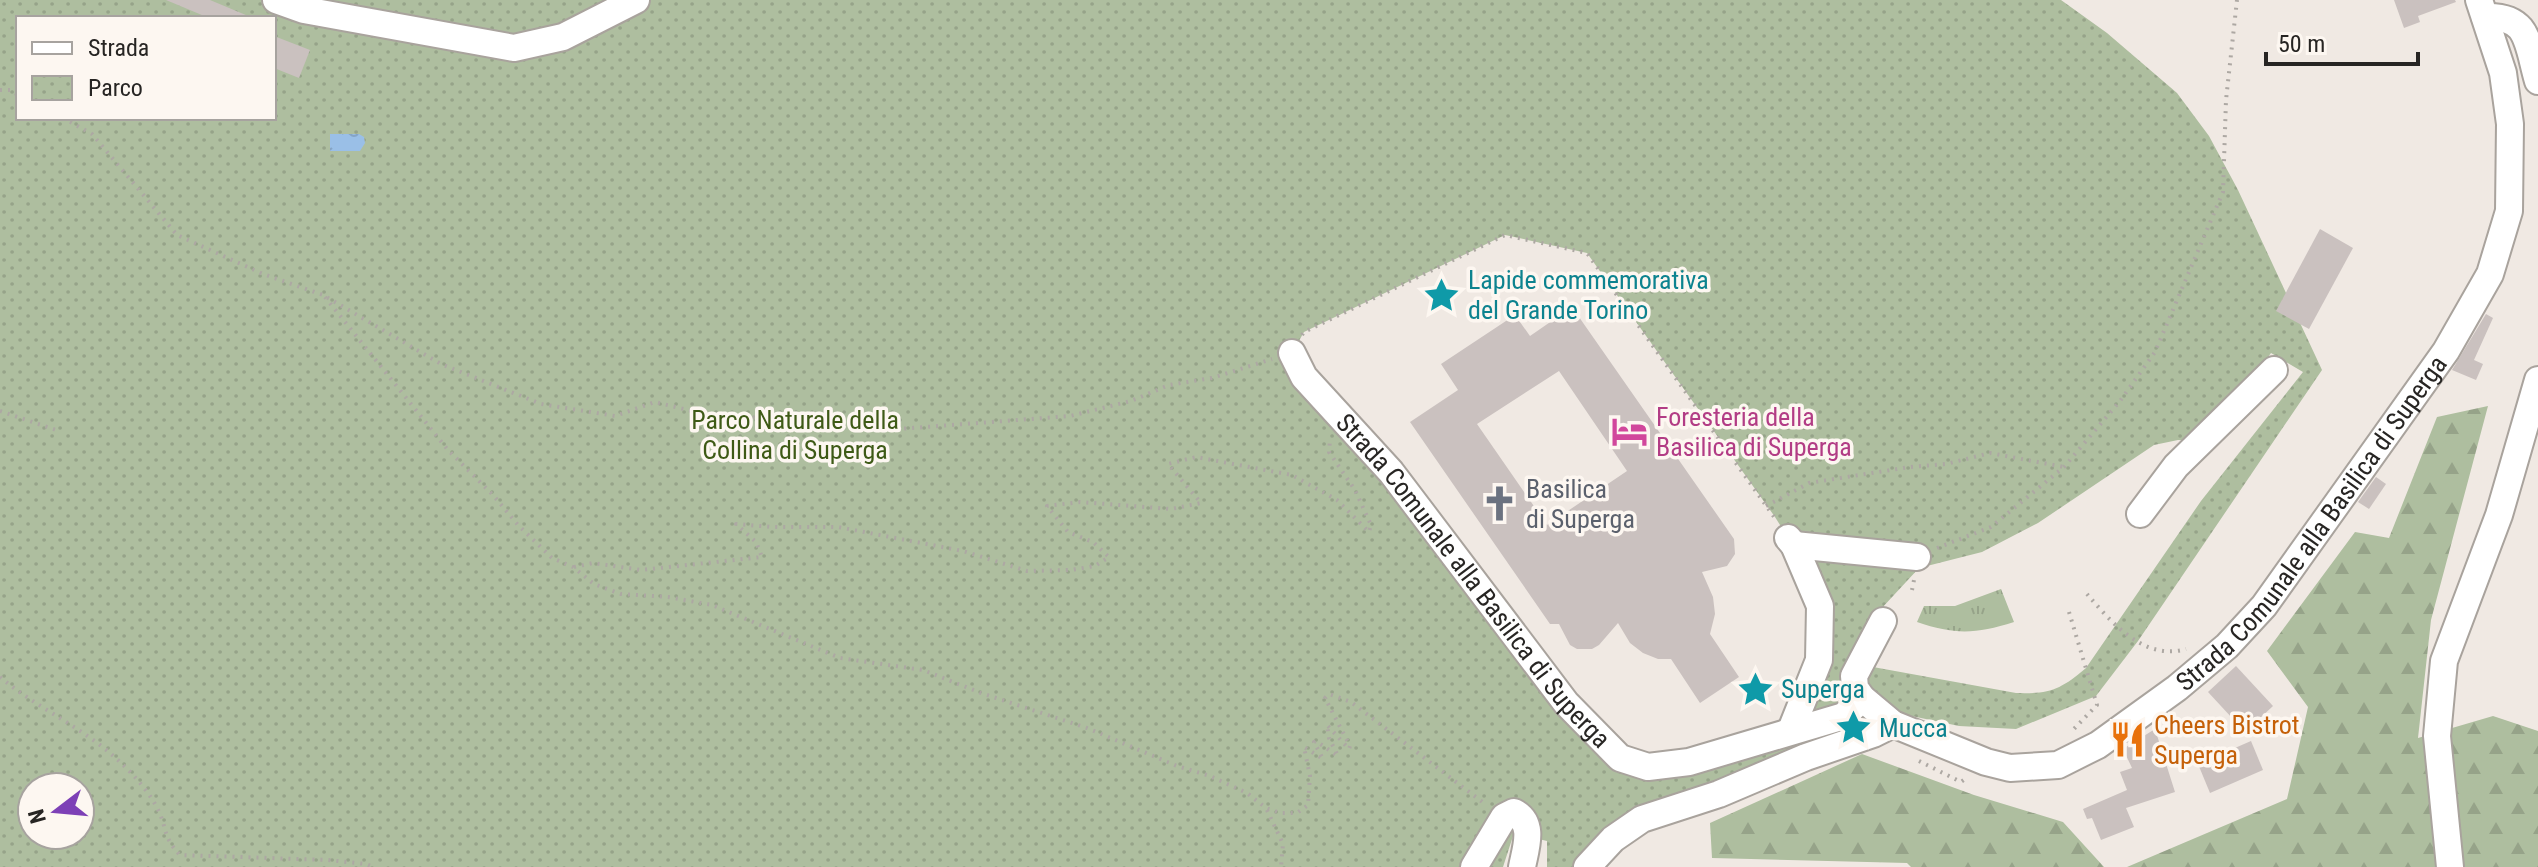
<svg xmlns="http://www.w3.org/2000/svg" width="2538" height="867" font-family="'Roboto Condensed',sans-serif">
<defs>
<pattern id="grass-tufts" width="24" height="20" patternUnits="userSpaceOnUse" patternTransform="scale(2)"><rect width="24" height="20" fill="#aebe9f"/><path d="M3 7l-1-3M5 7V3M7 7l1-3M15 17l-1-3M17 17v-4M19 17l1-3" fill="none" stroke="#96a389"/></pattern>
<pattern id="forest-firs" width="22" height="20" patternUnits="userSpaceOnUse" patternTransform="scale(2)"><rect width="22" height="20" fill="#aebe9f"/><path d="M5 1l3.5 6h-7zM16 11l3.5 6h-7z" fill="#96a389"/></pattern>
<pattern id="park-dots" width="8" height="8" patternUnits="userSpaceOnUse" patternTransform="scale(2)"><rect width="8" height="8" fill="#aebe9f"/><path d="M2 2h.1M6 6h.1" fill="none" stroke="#96a389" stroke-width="1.8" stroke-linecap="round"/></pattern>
<pattern id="water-ripples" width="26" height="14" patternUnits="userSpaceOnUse" patternTransform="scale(2)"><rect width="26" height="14" fill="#9abfe7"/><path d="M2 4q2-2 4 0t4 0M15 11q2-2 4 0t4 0" fill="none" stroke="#85a4c6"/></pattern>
</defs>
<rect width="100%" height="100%" fill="#f0e9e3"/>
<path fill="url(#grass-tufts)" d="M 2001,589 L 2014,622 C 1976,634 1955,635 1917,622 L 1924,606 L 1955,606 Z"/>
<g fill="url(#forest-firs)">
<polygon points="2488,406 2431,620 2418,738 2493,716 2538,731 2538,867 2127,867 2287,799 2308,707 2267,651 2355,532 2389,538 2437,417"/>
<polygon points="1862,754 1974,795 2063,822 2104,867 1911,867 1907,863 1712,858 1710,823"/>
</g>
<path fill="url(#park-dots)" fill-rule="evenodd" d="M 0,0 L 2061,0 L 2107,33 L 2177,93 L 2209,136 L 2238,190 L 2322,370 L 2138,641 L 2096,696 L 2016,729 L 1959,726 L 1902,714 L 1862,718 L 1615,842 L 1601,867 L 1547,867 L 1547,841 L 1514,833 L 1503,867 L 0,867 ZM 18,18 L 274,18 L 274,118 L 18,118 ZM 1505,235 L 1587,253 L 1775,517 L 1788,538 L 1820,606 L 1791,730 L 1648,767 L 1566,703 L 1292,353 L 1304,332 ZM 2271,353 L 2303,372 L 2201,501 L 2086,668 C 2060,690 2050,694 2016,693 L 1873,667 L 1868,623 L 1919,568 L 1982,552 L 2038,523 L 2154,445 L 2178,440 L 2205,441 ZM 32,787 L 80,787 L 80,835 L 32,835 Z"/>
<polygon fill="url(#water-ripples)" points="330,134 359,134 364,137 365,143 360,151 330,151"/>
<g fill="#cac1bf" fill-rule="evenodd">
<polygon points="166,0 210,0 253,18 209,18"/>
<polygon points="2394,0 2455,0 2456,2 2418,16 2420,22 2404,28"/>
<polygon points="274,36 310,50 299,78 274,68"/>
<polygon points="2320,229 2353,248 2309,329 2276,311"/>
<path d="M 1572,307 L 1734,539 L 1735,554 L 1727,566 L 1702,572 L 1713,597 L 1715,614 L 1710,634 L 1739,677 L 1700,703 L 1671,659 L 1658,659 L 1643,653 L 1630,643 L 1618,623 L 1599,645 L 1592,649 L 1577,649 L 1570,645 L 1559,624 L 1550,624 L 1410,422 L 1458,390 L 1441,364 L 1515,315 L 1530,336 ZM 1559,371 L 1627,471 L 1547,525 L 1477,424 Z"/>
<polygon points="2486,314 2493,318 2474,360 2483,364 2476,380 2452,370"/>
<polygon points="2376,477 2386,484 2369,509 2358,502"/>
<polygon points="2236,666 2273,706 2245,732 2208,692"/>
<polygon points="2155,729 2175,792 2126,808 2134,827 2101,840 2092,818 2087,819 2083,809 2127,790 2120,772 2132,768 2123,749"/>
<polygon points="2251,741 2263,770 2210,793 2198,764"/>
</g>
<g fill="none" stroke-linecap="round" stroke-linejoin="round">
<defs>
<g id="minor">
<polyline points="276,0 304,10 514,48 563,37 636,0"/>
<path d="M 2485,17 C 2530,15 2527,44 2538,81"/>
<path id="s1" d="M 1292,353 L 1304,377 L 1391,472 L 1566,703 L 1620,758 L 1648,767 L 1689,762 L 1844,716 L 1862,698"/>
<polyline points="2140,514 2176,466 2274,370"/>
<polyline points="1788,538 1794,545 1820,606 1819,660 1791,730"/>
<polyline points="1794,545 1917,557"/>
<path id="s2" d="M 1883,621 L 1854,676 L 1855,688 L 1862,698 L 1893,724 L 1986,762 L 2010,768 L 2058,765 L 2098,745 L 2177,688 L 2227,646 L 2264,606 L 2446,351 L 2490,274 L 2509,211 L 2510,124 L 2503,73 L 2479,0"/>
<path d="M 1474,867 L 1504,817 L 1514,812 C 1535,823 1526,847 1522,867"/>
<polyline points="1587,867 1613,839 1642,819 1719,794 1806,757 1873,734 1893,724"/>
<polyline points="2450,867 2437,736 2444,661 2499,515 2538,380"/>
</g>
</defs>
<use href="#minor" stroke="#a9a39d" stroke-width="30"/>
<g stroke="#ada8a3" stroke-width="4" stroke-dasharray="2 6" stroke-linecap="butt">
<polyline points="0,90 10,90 18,95"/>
<polyline points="63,118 92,134 177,235 263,274 323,295 441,364 541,404 615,416 655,402 700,413 899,429 1070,416 1131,401 1169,385 1212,378 1272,359"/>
<polyline points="325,297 448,450 493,495 518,525 552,558 573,567 594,584 621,594 668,597 712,605 840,658 923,670 981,693 1087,728 1177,766 1210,776 1247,793 1266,808 1280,813 1297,813 1308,805 1310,776 1304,747 1323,759 1314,742 1316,741 1338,756 1329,738 1327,725 1349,749 1350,746 1325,698 1329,694 1351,702 1485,804"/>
<polyline points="1302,335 1304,332 1505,235 1587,253 1777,521"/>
<polyline points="0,411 59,431"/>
<polyline points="1766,506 1809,483 1910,467 1946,464 1990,453 2064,467"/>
<polyline points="1937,548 1991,527 2064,467 2120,401 2155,352 2223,192 2226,100 2237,0"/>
<polyline points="574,567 593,563 641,570 762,557 756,542 736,524 773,527 838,527 963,551 1027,571 1071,570 1095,566 1109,557 1093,542 1068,532 1047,506 1080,502 1171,509 1201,503 1168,464 1196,457 1292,475 1337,500 1369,532 1371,525 1355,490 1329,452 1330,440"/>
<polyline points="1912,590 1914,580"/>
<path d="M 2087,594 C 2112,623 2144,661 2186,649"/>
<polyline points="2069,612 2097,705 2072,731"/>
<path d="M 0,677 C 38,709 85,728 121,763 C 134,775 148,791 156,806 C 168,827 161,835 180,855 L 328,860 L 366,864 L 373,867"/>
<polyline points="1919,761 1961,782 1968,777"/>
<polyline points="1267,810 1283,844 1281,867"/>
</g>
<use href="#minor" stroke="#fff" stroke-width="26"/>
</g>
<defs>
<symbol id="sight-bare" viewBox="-9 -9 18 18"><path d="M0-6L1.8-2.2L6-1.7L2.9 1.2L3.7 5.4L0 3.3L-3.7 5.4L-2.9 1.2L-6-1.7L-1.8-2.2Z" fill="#0f9aa8" stroke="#fdf7f1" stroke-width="2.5" paint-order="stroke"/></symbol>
<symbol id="hotel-bare" viewBox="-9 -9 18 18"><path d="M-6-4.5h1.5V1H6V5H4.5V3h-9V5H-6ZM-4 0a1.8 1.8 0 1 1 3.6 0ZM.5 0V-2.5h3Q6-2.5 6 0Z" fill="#d1479c" stroke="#fdf7f1" stroke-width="2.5" paint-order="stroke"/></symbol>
<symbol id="church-bare" viewBox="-9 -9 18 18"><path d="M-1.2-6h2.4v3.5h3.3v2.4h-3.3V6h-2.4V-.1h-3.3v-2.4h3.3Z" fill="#6b7280" stroke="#fdf7f1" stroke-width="2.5" paint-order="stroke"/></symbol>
<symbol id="restaurant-bare" viewBox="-9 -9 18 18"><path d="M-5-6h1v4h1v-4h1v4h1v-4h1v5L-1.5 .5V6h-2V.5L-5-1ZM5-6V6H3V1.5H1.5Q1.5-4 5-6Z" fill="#e8710a" stroke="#fdf7f1" stroke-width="2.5" paint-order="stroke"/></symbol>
</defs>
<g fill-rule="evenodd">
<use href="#sight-bare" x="1416" y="270" width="51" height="51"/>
<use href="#hotel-bare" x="1604" y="406" width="51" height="51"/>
<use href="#church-bare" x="1474" y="478" width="51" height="51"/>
<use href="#sight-bare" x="1730" y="664" width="51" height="51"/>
<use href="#sight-bare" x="1828" y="702" width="51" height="51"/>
<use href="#restaurant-bare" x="2102" y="714" width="51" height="51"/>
</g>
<g text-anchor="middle" stroke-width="7" stroke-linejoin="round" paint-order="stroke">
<g font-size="26" fill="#0d838f" stroke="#fdf7f1" text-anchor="start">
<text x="1468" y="289">Lapide commemorativa<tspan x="1468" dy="30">del Grande Torino</tspan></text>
<text x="1781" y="698">Superga</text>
<text x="1879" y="737">Mucca</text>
</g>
<g font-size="26" fill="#b23c85" stroke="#fdf7f1" text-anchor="start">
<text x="1656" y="426">Foresteria della<tspan x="1656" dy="30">Basilica di Superga</tspan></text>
</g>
<g font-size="26" fill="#3e5a16" stroke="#fdf7f1">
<text x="795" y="429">Parco Naturale della<tspan x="795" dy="30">Collina di Superga</tspan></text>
</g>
<g font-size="26" fill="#5b616d" stroke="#fdf7f1" text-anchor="start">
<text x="1526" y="498">Basilica<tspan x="1526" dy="30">di Superga</tspan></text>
</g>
<g font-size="26" fill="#272523" stroke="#fdf7f1">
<text dy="9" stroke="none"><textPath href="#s2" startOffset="656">Strada Comunale alla Basilica di Superga</textPath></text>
<text dy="9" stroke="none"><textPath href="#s1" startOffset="292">Strada Comunale alla Basilica di Superga</textPath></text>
</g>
<g font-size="26" fill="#c56008" stroke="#fdf7f1" text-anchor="start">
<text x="2154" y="734">Cheers Bistrot<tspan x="2154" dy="30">Superga</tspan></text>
</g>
</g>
<rect x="16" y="16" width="260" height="104" fill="#fdf7f1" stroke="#a7a39f" stroke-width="2"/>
<rect x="32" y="42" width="40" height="12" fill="#ffffff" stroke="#a7a39f" stroke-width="2"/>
<text x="88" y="56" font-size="24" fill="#272523">Strada</text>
<rect x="32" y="76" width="40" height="24" fill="url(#park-dots)" stroke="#a7a39f" stroke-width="2"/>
<text x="88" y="96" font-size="24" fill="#272523">Parco</text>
<g transform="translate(56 811) rotate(254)"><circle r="38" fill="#fdf7f1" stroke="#a7a39f" stroke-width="2"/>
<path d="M0-6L14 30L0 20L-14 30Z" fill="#7d40b6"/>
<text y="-12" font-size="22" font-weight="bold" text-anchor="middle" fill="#272523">N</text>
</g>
<path d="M2266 52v12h152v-12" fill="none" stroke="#272523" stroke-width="4"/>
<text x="2278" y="52" font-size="24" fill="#272523" stroke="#fdf7f1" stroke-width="6" paint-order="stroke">50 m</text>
</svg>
